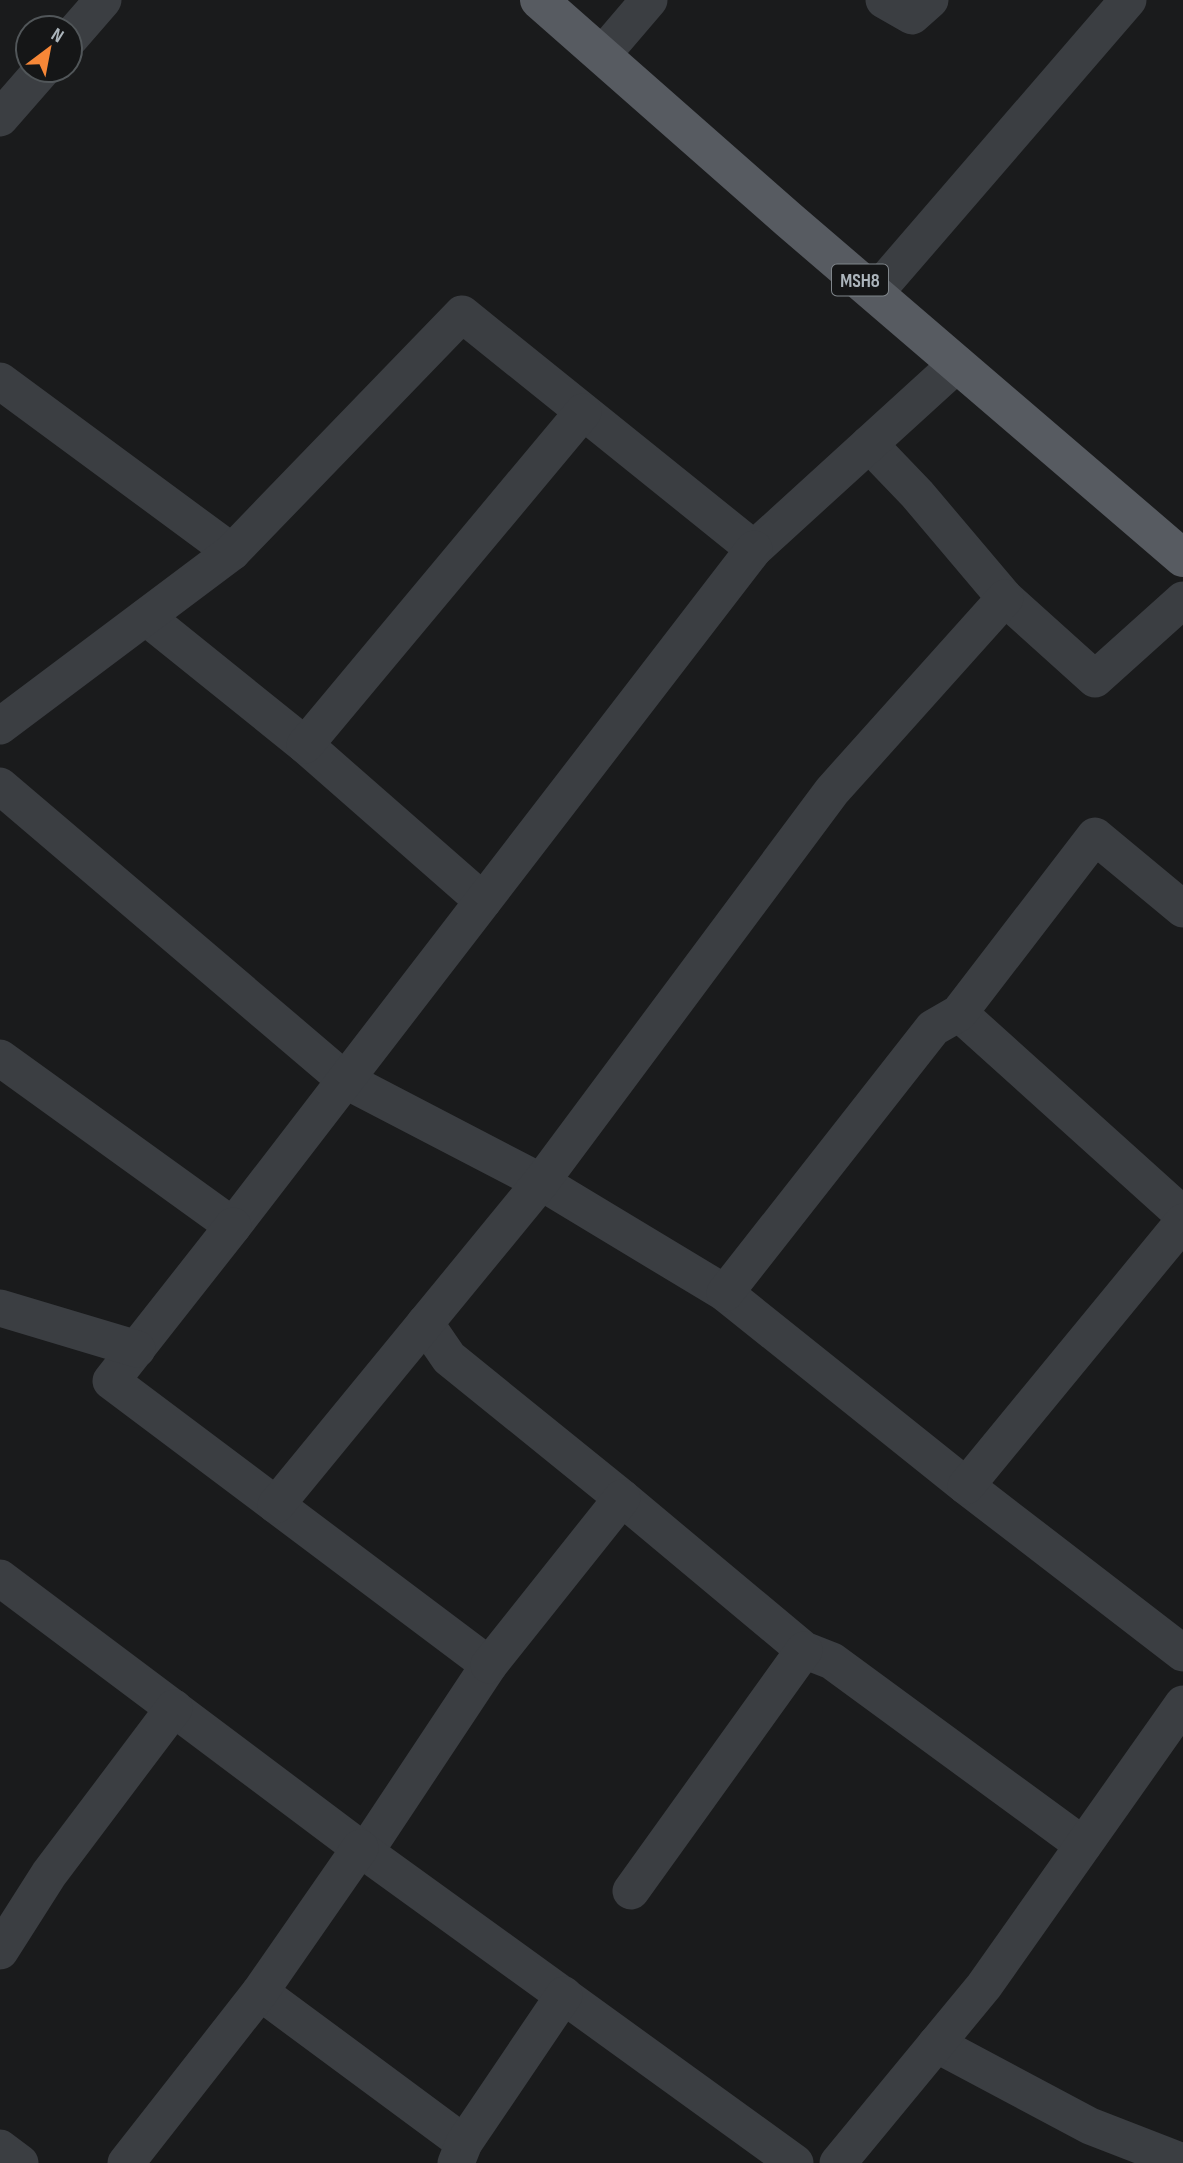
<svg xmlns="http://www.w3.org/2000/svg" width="1183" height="2163" font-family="'Sofia Sans Condensed',sans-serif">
<rect width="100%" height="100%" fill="#1a1b1c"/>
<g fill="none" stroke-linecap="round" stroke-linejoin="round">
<g stroke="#3b3e42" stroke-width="37">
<polyline points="884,0 912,16 930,0"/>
<polyline points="70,38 103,0"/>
<polyline points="602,55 649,0"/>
<polyline points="0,118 42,70"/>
<polyline points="875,293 1128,0"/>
<polyline points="0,381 232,552"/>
<polyline points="869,444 917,494 1005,598 1095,679 1183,600"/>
<polyline points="146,617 305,745 483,901"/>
<polyline points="0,726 232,552 462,314 754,549 957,364"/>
<polyline points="305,745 583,412"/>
<polyline points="0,786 345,1080 541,1182 725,1293 966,1486 1183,1653"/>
<polyline points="959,1013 1183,1215"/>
<polyline points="0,1058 233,1226 754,549"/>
<polyline points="233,1226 111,1381 489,1665 365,1852"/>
<polyline points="725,1293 933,1028 959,1013 1095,836 1183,909"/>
<polyline points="0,1308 137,1349"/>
<polyline points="425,1323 449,1358 622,1498 804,1650 832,1661 1083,1845"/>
<polyline points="966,1486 1183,1222"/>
<polyline points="276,1505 541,1182 832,791 1005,598"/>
<polyline points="0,1578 365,1852 795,2163"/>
<polyline points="489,1665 622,1498"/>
<polyline points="631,1891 804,1650"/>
<polyline points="0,1951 49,1874 174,1708"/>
<polyline points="260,1992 464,2143"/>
<polyline points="936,2044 1090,2126 1183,2162"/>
<polyline points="0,2148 20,2163"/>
<polyline points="126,2163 260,1992 360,1848"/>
<polyline points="456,2163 464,2143 564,1995"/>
<polyline points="838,2163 984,1986 1183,1704"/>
</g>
<polyline stroke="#575b61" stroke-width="38" points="539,0 789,220 1183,558"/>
</g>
<g text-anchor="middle" stroke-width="7" stroke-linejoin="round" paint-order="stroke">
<rect fill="#151617" stroke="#7f858a" stroke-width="2" x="832" y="264.5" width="56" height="31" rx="5"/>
<g font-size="19" font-weight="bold" fill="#acb5bc">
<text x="860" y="287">MSH8</text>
</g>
</g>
<g transform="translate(49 49) rotate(32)"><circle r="33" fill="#151617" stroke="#515659" stroke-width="2"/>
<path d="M0-5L12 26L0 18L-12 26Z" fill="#f78737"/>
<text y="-10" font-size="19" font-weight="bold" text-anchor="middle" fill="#acb5bc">N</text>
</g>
</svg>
